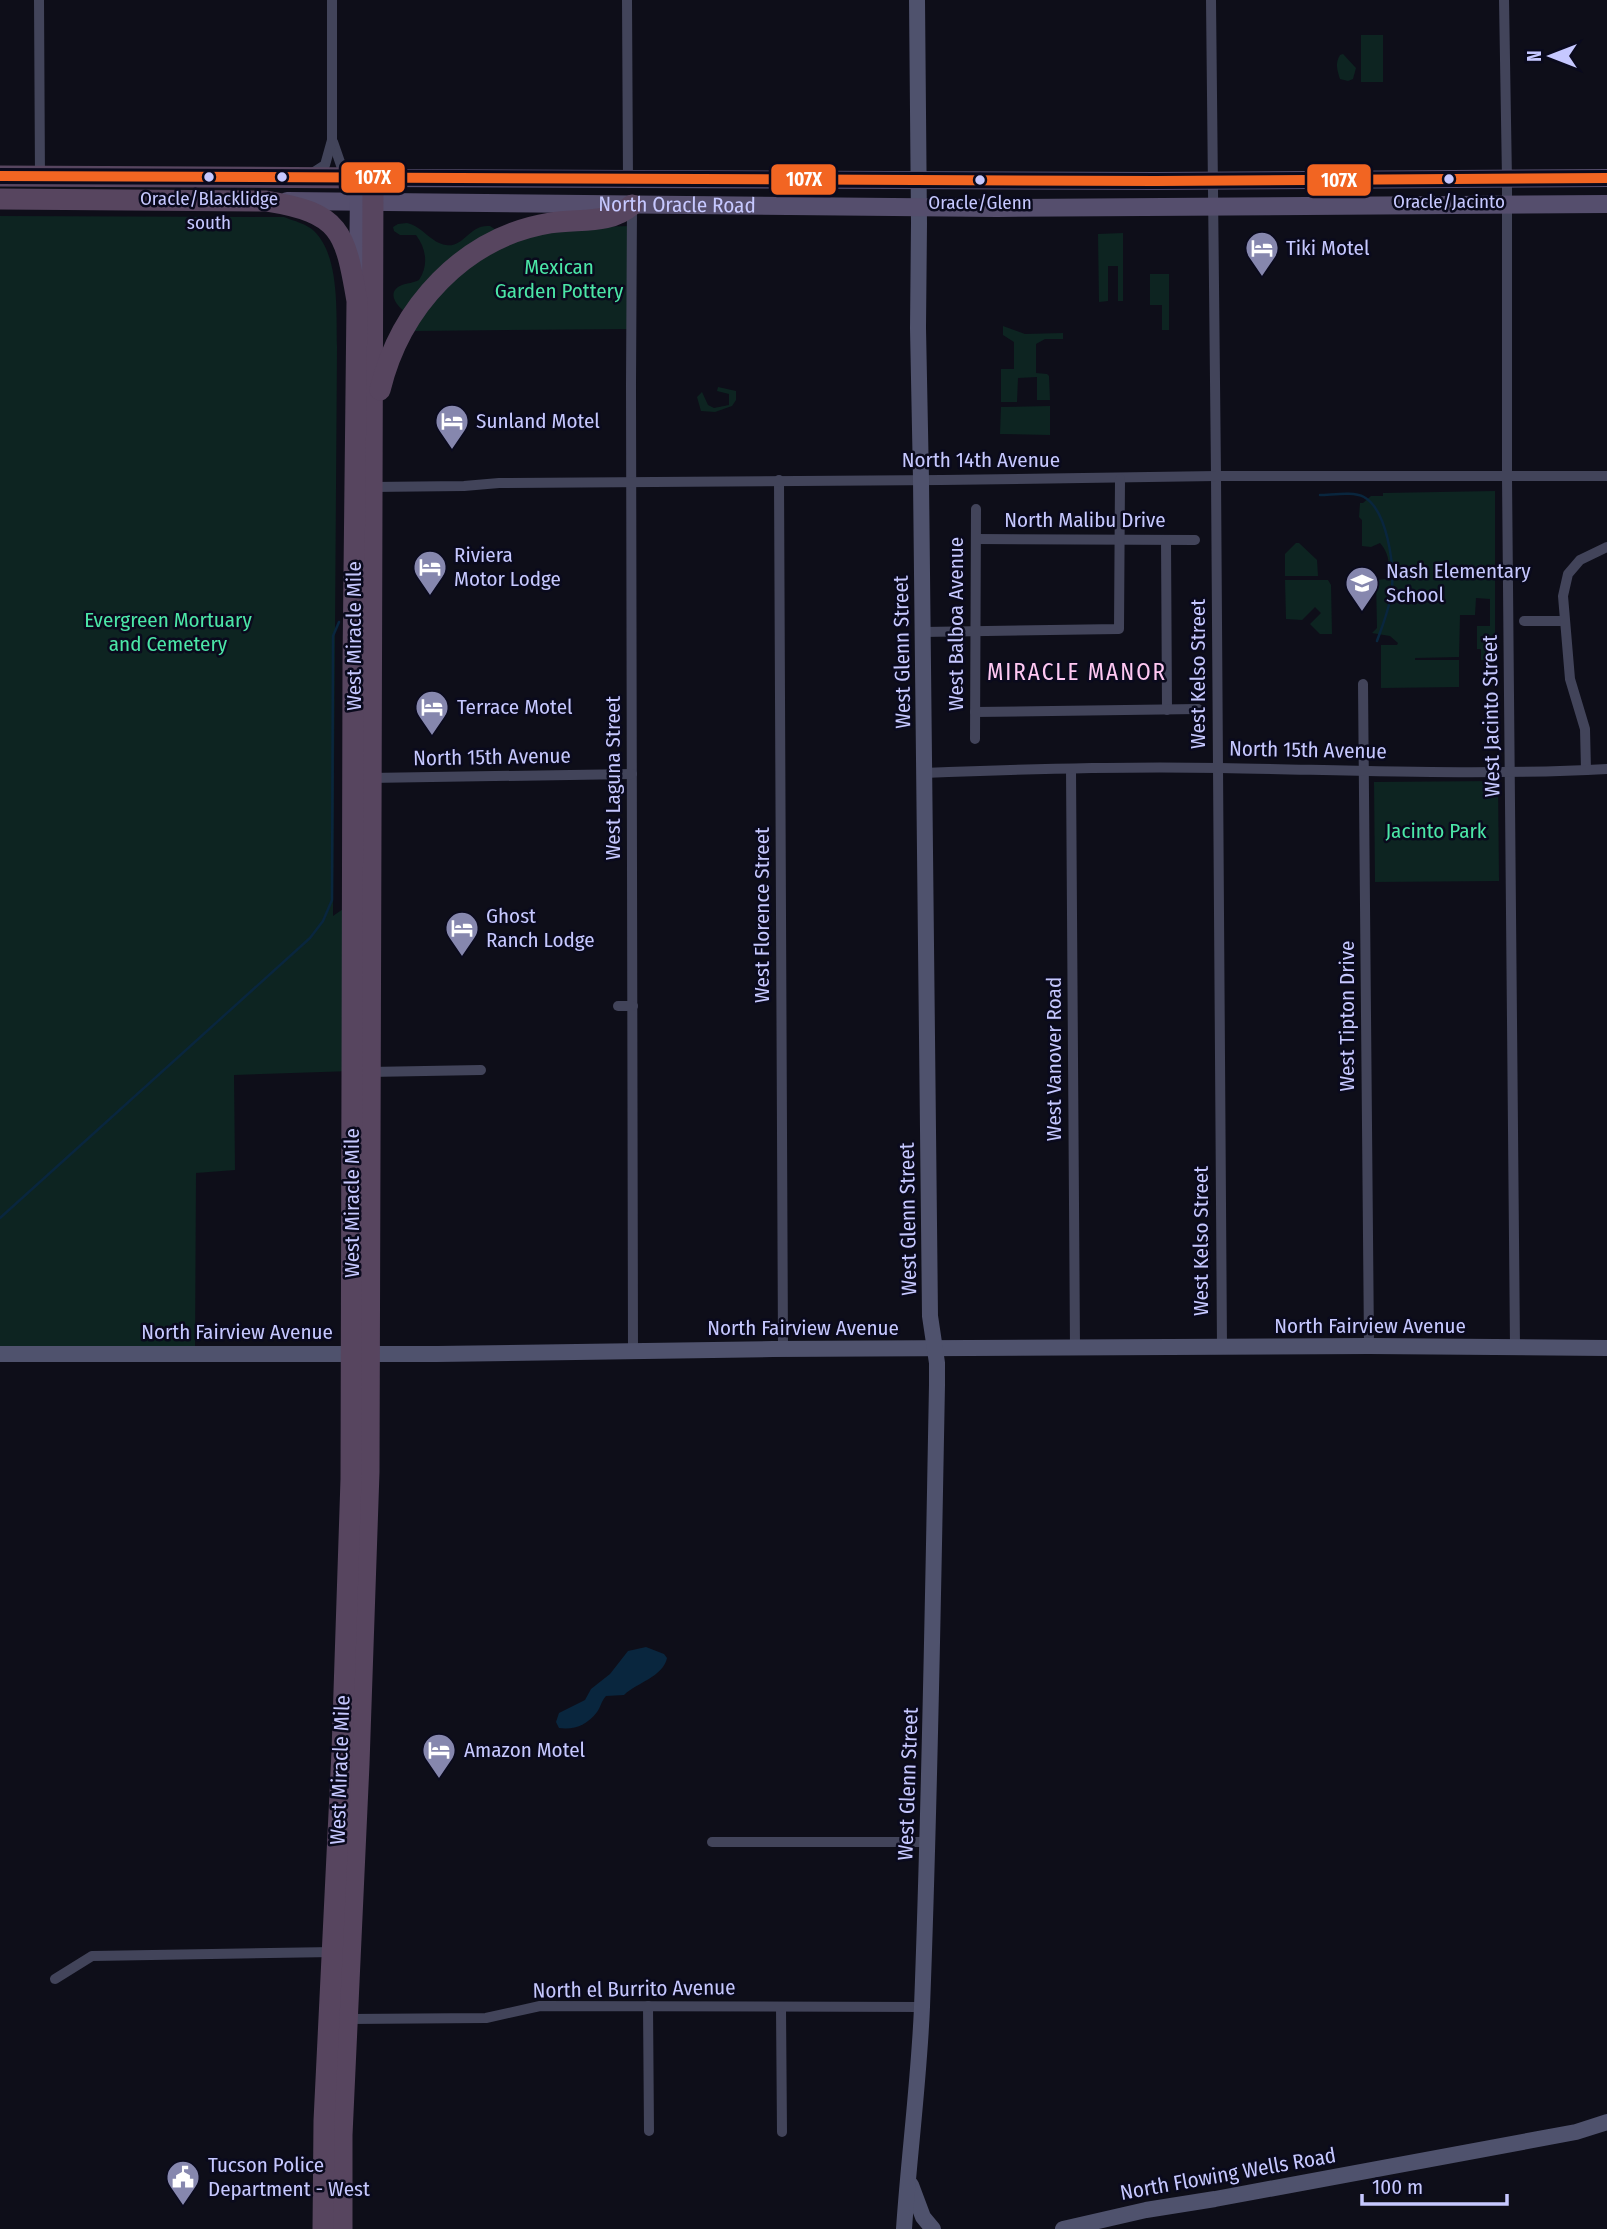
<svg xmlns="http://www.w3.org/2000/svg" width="1607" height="2229" font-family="'Fira Sans Condensed',sans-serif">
<rect width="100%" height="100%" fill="#0e0e19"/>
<g fill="#0d2421">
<rect x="1361" y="35" width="22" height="47"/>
<path d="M 1343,54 L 1356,68 L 1353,79 L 1348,81 L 1340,79 C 1337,70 1335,63 1340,55 Z"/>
<path d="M 0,216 L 284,217 C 294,221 307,224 314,231 C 340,256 336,312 337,347 L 333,916 L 353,902 L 352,1071 L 234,1075 L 235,1170 L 196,1173 L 195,1353 L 0,1354 Z"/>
<path d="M 407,223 C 422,226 431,243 446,245 C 464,248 469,224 490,226 L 496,230 L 407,313 C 397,307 385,292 402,285 C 408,283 413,283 419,280 C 429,265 426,248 416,235 L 400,235 L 394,231 L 393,227 L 398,224 Z"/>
<polygon points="632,226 631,329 412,331 442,287 500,242 552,228"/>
<polygon points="1123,233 1123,301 1118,301 1118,266 1108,266 1108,301 1099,302 1098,234"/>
<polygon points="1150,274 1169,274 1169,330 1162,330 1162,305 1150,305"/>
<polygon points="1003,326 1025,334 1063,333 1063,339 1045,339 1036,344 1036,373 1047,374 1049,376 1050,400 1037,400 1037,377 1018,378 1017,402 1001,402 1001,369 1014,369 1014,342 1003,335"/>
<polygon points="718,387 736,391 736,400 732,406 715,412 701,411 697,397 702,392 708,405 714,408 729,405 729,394 717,391"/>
<polygon points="1050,406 1050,435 1000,434 1001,407"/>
<path d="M 1495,491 L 1495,660 L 1481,660 L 1481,649 L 1477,649 L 1477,626 L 1490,626 L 1490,599 L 1476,598 L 1475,615 L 1460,615 L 1459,657 L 1415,658 L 1415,660 L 1459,660 L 1459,687 L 1381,688 L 1381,645 L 1397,645 L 1398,643 L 1390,636 L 1372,633 L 1377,628 L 1376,580 L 1386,579 C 1391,566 1389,553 1380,543 L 1371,547 L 1362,546 L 1362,520 L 1359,517 L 1360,503 L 1363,503 L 1371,496 L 1383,496 L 1383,493 Z"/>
<polygon points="1296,543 1299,543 1317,560 1318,576 1285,576 1285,554"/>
<polygon points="1285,580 1328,580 1331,585 1332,634 1320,634 1310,624 1321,613 1315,607 1302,620 1286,619"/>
<polygon points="1498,781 1499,881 1375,882 1374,782"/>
</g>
<path fill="#09263e" d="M 646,1647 L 664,1654 L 667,1658 C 663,1677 636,1683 624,1695 L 606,1696 C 601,1701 601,1707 597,1712 C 587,1725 575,1730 559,1728 L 556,1722 L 559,1713 L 585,1700 L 591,1689 L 610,1674 L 628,1651 Z"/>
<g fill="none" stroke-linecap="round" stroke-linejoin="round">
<g stroke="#09263e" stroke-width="2.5">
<path d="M 1320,495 C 1332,495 1353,491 1364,497 C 1387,510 1394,563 1392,588 C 1391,605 1383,624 1377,641"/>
<polyline points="0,1218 310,938 323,921 332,900 333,636 339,622"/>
</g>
<g stroke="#42445a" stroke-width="10">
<polyline points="39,0 40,179"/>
<polyline points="627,0 628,180"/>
<polyline points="1211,0 1216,476 1222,1348"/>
<polyline points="1504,0 1507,179 1507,477 1515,1347"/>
<polyline points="333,142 342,168 351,176"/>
<polyline points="311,174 325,165 332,140 332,0"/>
<polyline points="632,205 631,385 633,1351"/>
<polyline points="779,480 783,1349"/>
<polyline points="371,487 464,486 499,483 942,480 1216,476 1607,476"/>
<polyline points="976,539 1195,540"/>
<polyline points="1166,540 1167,710"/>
<polyline points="1524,621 1564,621"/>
<polyline points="923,632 1119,629 1120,479"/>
<polyline points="1363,684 1369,1346"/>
<polyline points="975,712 1198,709"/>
<polyline points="975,739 976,509"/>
<polyline points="1071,769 1075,1348"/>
<polyline points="1586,770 1585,729 1570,679 1563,596 1568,574 1580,560 1607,547"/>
<path d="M 924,773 C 1022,769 1122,766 1220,768 C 1349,770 1478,776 1607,769"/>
<polyline points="369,778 632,774"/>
<polyline points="618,1006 633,1006"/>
<polyline points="369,1072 481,1070"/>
<polyline points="712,1842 927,1842"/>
<polyline points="55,1979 92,1956 334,1952"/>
<polyline points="648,2006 649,2131"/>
<polyline points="781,2008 782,2132"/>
<polyline points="348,2019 486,2018 540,2006 922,2007"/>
</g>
<g stroke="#4f526d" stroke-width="16">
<polyline points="0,1354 437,1354 773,1349 1369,1346 1607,1348"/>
<polyline points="911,2185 923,2217 933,2229"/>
<path d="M 904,2229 C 909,2155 919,2081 922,2007 C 930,1799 933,1592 937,1385 L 937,1363 L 930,1316 L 921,480 L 918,328 L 919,223 L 917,0"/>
<polyline points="1063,2229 1146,2210 1215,2199 1576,2132 1607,2122"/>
</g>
<g stroke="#554e6d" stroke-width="18">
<polyline points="373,178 1155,181 1607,178"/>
<path id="s1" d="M 287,201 L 997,208 L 1607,204"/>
<polyline points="358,275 359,191"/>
</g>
<g stroke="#57455f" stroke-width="21">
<polyline points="0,176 373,178 369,1472 359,1764 342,2135 342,2229"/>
<path d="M 0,199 L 266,201 C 341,213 345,231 357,301 L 353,664 L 351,1479 L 342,1752 L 324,2121 L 323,2229"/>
<path d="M 380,390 C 400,307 464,237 550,223 C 579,218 609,225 632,205"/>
</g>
<defs>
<polyline id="bus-1" points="0,176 1155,181 1607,178"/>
</defs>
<use href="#bus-1" stroke="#0a0a1d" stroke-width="16"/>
<use href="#bus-1" stroke="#f26522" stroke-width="10"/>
</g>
<defs>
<symbol id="hotel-pin" viewBox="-11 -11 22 30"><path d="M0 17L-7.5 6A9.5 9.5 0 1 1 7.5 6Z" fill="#8687ae" stroke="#0a0a1d"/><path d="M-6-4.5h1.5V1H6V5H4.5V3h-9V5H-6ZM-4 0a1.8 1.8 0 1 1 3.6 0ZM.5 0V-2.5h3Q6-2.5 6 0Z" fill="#fff"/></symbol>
<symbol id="school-pin" viewBox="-11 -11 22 30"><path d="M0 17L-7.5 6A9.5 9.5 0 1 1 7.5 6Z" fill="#8687ae" stroke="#0a0a1d"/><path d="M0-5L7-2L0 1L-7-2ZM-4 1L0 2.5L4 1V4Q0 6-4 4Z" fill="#fff"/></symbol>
<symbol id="civic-pin" viewBox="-11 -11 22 30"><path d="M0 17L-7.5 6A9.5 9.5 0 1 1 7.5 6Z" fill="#8687ae" stroke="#0a0a1d"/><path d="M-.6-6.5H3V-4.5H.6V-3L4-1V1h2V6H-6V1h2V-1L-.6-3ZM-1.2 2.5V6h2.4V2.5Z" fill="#fff"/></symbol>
</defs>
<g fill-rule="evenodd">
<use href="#hotel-pin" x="1243" y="229" width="38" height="52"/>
<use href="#hotel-pin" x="433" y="402" width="38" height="52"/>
<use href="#hotel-pin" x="411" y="548" width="38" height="52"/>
<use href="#school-pin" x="1343" y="564" width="38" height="52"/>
<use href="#hotel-pin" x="413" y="688" width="38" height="52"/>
<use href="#hotel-pin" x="443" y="909" width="38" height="52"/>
<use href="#hotel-pin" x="420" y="1731" width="38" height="52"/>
<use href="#civic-pin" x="164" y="2158" width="38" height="52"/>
</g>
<g fill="#c6c8ff" stroke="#0a0a1d" stroke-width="2.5">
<circle cx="209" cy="177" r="6"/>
<circle cx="282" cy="177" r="6"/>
<circle cx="1449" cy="179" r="6"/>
<circle cx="980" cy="180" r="6"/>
</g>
<g text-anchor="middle" stroke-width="5" stroke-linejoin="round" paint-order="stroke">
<g font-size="19" fill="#c6c8ff" stroke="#0a0a1d">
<text x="209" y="205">Oracle/Blacklidge<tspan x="209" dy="24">south</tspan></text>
<text x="1449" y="208">Oracle/Jacinto</text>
<text x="980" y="209">Oracle/Glenn</text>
</g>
<g font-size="21" fill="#c6c8ff" stroke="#0a0a1d">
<text dy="7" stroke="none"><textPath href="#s1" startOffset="390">North Oracle Road</textPath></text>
<text x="981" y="467">North 14th Avenue</text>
<text x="1085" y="527">North Malibu Drive</text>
<text transform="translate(956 624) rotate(-90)" y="7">West Balboa Avenue</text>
<text transform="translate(354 636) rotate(-90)" y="7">West Miracle Mile</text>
<text transform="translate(902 652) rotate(-91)" y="7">West Glenn Street</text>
<text transform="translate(1198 674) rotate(-90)" y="7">West Kelso Street</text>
<text transform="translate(1491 716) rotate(-91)" y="7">West Jacinto Street</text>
<text transform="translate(1308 750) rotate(1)" y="7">North 15th Avenue</text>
<text transform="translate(492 757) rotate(-1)" y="7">North 15th Avenue</text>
<text transform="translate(613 778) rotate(-90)" y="7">West Laguna Street</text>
<text transform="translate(762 915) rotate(-90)" y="7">West Florence Street</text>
<text transform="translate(1347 1016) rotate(-90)" y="7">West Tipton Drive</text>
<text transform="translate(1054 1059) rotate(-90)" y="7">West Vanover Road</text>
<text transform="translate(352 1203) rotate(-90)" y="7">West Miracle Mile</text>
<text transform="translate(908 1219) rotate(-91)" y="7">West Glenn Street</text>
<text transform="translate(1201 1241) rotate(-90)" y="7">West Kelso Street</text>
<text x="1370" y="1333">North Fairview Avenue</text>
<text x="803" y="1335">North Fairview Avenue</text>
<text x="237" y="1339">North Fairview Avenue</text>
<text transform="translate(340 1770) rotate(-88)" y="7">West Miracle Mile</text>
<text transform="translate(908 1784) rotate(-88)" y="7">West Glenn Street</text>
<text transform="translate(634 1989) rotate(-1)" y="7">North el Burrito Avenue</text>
<text transform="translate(1228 2174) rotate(-10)" y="7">North Flowing Wells Road</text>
</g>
<g font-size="21" fill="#c6c8ff" stroke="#0a0a1d" text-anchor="start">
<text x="1286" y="255">Tiki Motel</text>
<text x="476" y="428">Sunland Motel</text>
<text x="454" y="562">Riviera<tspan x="454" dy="24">Motor Lodge</tspan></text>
<text x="1386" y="578">Nash Elementary<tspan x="1386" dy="24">School</tspan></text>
<text x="457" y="714">Terrace Motel</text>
<text x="486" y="923">Ghost<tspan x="486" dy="24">Ranch Lodge</tspan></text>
<text x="464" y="1757">Amazon Motel</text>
<text x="208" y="2172">Tucson Police<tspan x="208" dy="24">Department - West</tspan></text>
</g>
<g font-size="21" fill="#4be6a7" stroke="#0a0a1d">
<text x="559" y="274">Mexican<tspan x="559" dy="24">Garden Pottery</tspan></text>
<text x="168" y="627">Evergreen Mortuary<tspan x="168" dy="24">and Cemetery</tspan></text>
<text x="1436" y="838">Jacinto Park</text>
</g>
<g font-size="23" letter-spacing="2" fill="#ffc8f3" stroke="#0a0a1d">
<text x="1077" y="680">MIRACLE MANOR</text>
</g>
</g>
<g stroke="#0a0a1d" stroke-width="2.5">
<rect x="340" y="161" width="66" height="33" rx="7" fill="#f26522"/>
<rect x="770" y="163" width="67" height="33" rx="7" fill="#f26522"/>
<rect x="1306" y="163" width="66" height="34" rx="7" fill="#f26522"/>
</g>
<g font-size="19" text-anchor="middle" font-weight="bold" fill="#fff">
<text x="373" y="184">107X</text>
<text x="804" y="186">107X</text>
<text x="1339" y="187">107X</text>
</g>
<g transform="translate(1551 56) rotate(270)" stroke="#0a0a1d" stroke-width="5" paint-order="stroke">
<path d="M0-5L12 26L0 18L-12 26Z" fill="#c6c8ff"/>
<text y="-10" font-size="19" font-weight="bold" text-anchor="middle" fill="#c6c8ff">N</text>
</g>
<path d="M1362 2194v10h145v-10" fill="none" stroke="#c6c8ff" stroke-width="3.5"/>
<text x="1372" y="2194" font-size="21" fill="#c6c8ff" stroke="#0a0a1d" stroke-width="5" paint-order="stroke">100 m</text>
</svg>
